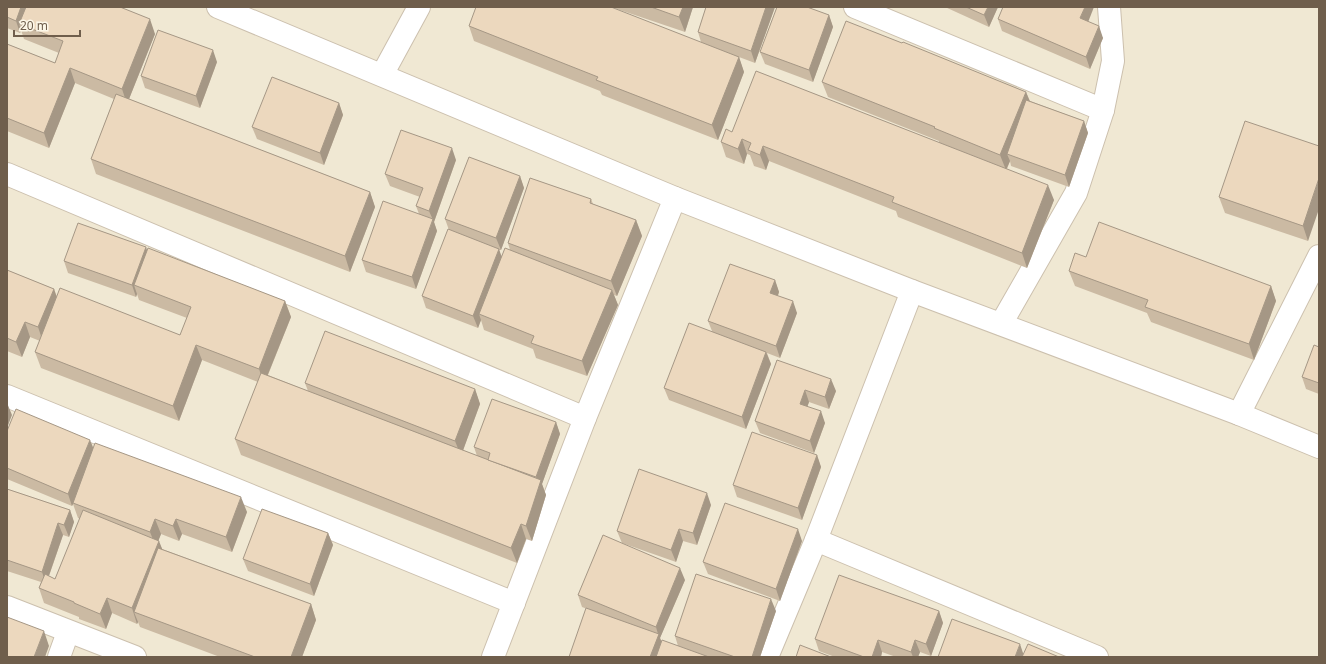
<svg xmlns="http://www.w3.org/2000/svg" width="1326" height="664" font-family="'Noto Sans',sans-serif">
<rect width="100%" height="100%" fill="#f9f5e4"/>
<rect fill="#f0e8d3" x="7" y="7" width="1312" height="650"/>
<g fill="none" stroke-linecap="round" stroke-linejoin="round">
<defs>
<g id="street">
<polyline points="218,7 675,198 912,291 1239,414 1319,447"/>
<polyline points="855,7 1103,110"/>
<polyline points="382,75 419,7"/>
<polyline points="7,174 585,418"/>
<polyline points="1001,324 1076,193 1103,110 1113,61 1109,7"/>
<polyline points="7,396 514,603"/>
<polyline points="1239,414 1319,256"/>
<polyline points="816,540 1097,657"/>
<polyline points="7,607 135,657"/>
<polyline points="59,657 68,632"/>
<polyline points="493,657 585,418 675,198"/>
<polyline points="767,657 816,540 912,291"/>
</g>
</defs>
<use href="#street" stroke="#ccc0ae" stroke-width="24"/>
<use href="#street" stroke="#fff" stroke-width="22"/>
</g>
<g fill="#cbbaa3">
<polygon points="7,7 155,34 129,99 370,192 375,207 350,272 96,174 91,159 114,99 75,83 49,148 7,131 7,44 55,63 59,53 24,39 21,30 20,33 7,28"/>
<polygon points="611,7 693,7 685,32"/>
<polygon points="706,7 775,7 755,63 739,57 744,72 718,140 602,95 600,91 474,41 469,26 701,42 698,32"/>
<polygon points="945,7 998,7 989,27"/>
<polygon points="829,15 833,27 813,82 765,64 760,52"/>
<polygon points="998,19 1088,21 1103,38 1090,69 1002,31"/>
<polygon points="902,43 1026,92 1030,101 1084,121 1088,133 1069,187 1011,166 1010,161 1007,169 1054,200 1027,268 898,217 896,211 769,161 766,170 754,166 750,155 747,154 744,164 726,157 721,142 732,132 939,142 939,141 828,97 822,82"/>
<polygon points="217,62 200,108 145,88 141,76"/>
<polygon points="339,103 343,115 324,165 257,139 252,127"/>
<polygon points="1319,146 1308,241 1225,213 1219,197"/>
<polygon points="456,160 434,222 437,231 416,289 366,272 362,260 419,214 416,206 420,197 390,186 385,174"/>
<polygon points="520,176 524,188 501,250 499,250 501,256 510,250 508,243 591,199 593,204 636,220 642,236 617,296 614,295 618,305 587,376 536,358 533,349 484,330 481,320 478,328 426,308 422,296 449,230 445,219"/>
<polygon points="147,250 285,301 291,317 268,375 308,391 305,383 475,389 480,404 463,450 477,456 474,447 556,422 560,434 542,484 546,495 532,541 526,539 517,563 241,455 235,439 258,382 202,360 179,421 41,368 35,352 40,341 30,337 22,357 7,351 7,270 54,289 57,297 180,335 187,318 139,300 137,294 136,297 68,273 64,261"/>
<polygon points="1086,257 1271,286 1276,301 1254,360 1151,322 1147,313 1075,286 1069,271"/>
<polygon points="775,280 779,292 778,296 797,313 780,358 767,353 771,364 746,429 669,400 664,388 712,331 708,321"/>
<polygon points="1319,347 1319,394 1306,389 1302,377"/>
<polygon points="777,360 836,391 829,409 809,402 807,407 825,423 814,453 760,433 755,421"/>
<polygon points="7,431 93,448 247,512 232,552 182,534 179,541 161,534 158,541 162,549 311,604 316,620 302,657 220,657 140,627 138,622 137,624 112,613 106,629 79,619 79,617 44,603 39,588 41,582 7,571 7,489 70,510 74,522 69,537 63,535 49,576 55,579 80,519 78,518 73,504 72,506 7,479"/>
<polygon points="817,455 821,467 802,520 737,497 733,485"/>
<polygon points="711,505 697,545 683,541 676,562 622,543 617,531"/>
<polygon points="328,533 333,545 314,596 248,571 243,559"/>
<polygon points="802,541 780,601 708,574 703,562"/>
<polygon points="685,580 660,638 662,642 678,646 675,636 776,611 760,657 569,657 590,610 582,607 578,595"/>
<polygon points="939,611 943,623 931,656 920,652 918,657 896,657 882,652 881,657 835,657 819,651 815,639"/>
</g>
<g fill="#a59785">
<polygon points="21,7 30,7 19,24 21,30 20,33 16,21"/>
<polygon points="683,7 693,7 685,32 679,17"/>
<polygon points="766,7 775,7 755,63 751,51"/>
<polygon points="988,7 998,7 989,27 984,15"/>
<polygon points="1085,7 1094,7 1085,30 1080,18"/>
<polygon points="829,15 833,27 813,82 809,70"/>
<polygon points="150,19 155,34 127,104 122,89"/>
<polygon points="1099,26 1103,38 1090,69 1086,57"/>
<polygon points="213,50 217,62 200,108 196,96"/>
<polygon points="739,57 744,72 718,140 712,125"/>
<polygon points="70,68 75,83 49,148 44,133"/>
<polygon points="1026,92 1032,107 1007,154 1010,161 1006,170 1000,155"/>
<polygon points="339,103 343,115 324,165 320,153"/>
<polygon points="1084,121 1088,133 1069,187 1065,175"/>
<polygon points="742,139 747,154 744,164 738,149"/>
<polygon points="763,146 769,161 766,170 760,155"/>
<polygon points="452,148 456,160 434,222 437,231 416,289 412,277 433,220 429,211"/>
<polygon points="520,176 524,188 501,250 496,238"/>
<polygon points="1319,178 1319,209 1308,241 1303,226"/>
<polygon points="1048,185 1054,200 1027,268 1022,253"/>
<polygon points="370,192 375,207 350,272 345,256"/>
<polygon points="636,220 642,236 617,296 611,281"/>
<polygon points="146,247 150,259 134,285 137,294 136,297 132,285"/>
<polygon points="499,249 503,261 479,314 481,320 478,328 473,316"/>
<polygon points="775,280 779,292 774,305 770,293"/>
<polygon points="1271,286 1276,301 1254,360 1249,344"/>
<polygon points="54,289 59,304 43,342 38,327"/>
<polygon points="612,290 618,305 587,376 582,361"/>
<polygon points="285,301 291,317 264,384 259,369"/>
<polygon points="793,301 797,313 780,358 776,346"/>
<polygon points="25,322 30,337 22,357 16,342"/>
<polygon points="196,345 202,360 179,421 173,406"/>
<polygon points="766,352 771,364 746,429 742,417"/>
<polygon points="831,379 836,391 829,409 825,397"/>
<polygon points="475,389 480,404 461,456 455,441"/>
<polygon points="805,390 809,402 804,416 800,404"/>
<polygon points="7,403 12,415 7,428"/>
<polygon points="821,411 825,423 814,453 810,441"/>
<polygon points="556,422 560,434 542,484 546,495 532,541 526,526 539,485 536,477"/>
<polygon points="90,440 95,452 73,503 73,504 72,506 68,494"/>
<polygon points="817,455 821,467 802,520 798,508"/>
<polygon points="707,493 711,505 697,545 693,533"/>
<polygon points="241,497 247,512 232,552 226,537"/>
<polygon points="70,510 74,522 69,537 64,525"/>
<polygon points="155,519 161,534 156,547 150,532"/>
<polygon points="176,519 182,534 179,541 173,526"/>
<polygon points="58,523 63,535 46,584 42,572"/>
<polygon points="521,524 526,539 517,563 511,548"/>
<polygon points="679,529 683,541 676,562 671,550"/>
<polygon points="798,529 802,541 780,601 776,589"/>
<polygon points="328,533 333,545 314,596 310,584"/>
<polygon points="159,541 165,556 134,612 138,622 137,624 132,608"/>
<polygon points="680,568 685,580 660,638 663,646 659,657 650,657 658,634 656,627"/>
<polygon points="107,598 112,613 106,629 100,614"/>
<polygon points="771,599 776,611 760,657 752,657"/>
<polygon points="311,604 316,620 302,657 291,657"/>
<polygon points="939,611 943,623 931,656 926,644"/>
<polygon points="44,631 49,646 45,657 34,657"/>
<polygon points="878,640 882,652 881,657 872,657"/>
<polygon points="915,640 920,652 918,657 913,657 911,652"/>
<polygon points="1020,644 1024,656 1024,657 1015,657"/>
</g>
<g fill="#ecd8be" stroke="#a59785">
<polygon points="7,7 21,7 16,21 7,17"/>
<polygon points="26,7 120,7 150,19 122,89 70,68 44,133 7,118 7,44 55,63 63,41 19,24"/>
<polygon points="476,7 611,7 739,57 712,125 596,80 598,77 469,26"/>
<polygon points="651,7 683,7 679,17"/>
<polygon points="706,7 766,7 751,51 698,32"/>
<polygon points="777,7 807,7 829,15 809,70 760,52"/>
<polygon points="966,7 988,7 984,15"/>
<polygon points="1003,7 1085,7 1080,18 1099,26 1086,57 998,19"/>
<polygon points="846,21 902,43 903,42 1026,92 1000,155 934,128 935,127 822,82"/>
<polygon points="158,30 213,50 196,96 141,76"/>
<polygon points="756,71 1048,185 1022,253 892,202 894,197 763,146 760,155 748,150 751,143 742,139 738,149 721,142 726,129 732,132"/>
<polygon points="272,77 339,103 320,153 252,127"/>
<polygon points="116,94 370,192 345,256 91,159"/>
<polygon points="1026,100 1084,121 1065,175 1007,154"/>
<polygon points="1245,121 1319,146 1319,178 1303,226 1219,197"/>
<polygon points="401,130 452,148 429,211 416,206 423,188 385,174"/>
<polygon points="469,157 520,176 496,238 445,219"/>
<polygon points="530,178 591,199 590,203 636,220 611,281 508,243"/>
<polygon points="383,201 433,219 412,277 362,260"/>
<polygon points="1099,222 1271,286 1249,344 1145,307 1148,300 1069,271 1075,253 1086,257"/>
<polygon points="78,223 146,247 132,285 64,261"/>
<polygon points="448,229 499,249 473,316 422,296"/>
<polygon points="148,248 285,301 259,369 196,345 173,406 35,352 60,288 180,335 191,307 134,285"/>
<polygon points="505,248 612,290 582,361 531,343 534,336 479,314"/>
<polygon points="730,264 775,280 770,293 793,301 776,346 708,321"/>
<polygon points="7,270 54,289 38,327 25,322 16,342 7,338"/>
<polygon points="689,323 766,352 742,417 664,388"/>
<polygon points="325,331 475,389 455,441 305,383"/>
<polygon points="1314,345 1319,347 1319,383 1302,377"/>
<polygon points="777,360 831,379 825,397 805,390 800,404 821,411 810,441 755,421"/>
<polygon points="261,373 541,480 526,526 521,524 511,548 235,439"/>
<polygon points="492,399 556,422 536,477 488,460 490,453 474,447"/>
<polygon points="16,409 90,440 68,494 7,468 7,431"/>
<polygon points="752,432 817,455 798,508 733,485"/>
<polygon points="95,443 241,497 226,537 176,519 173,526 155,519 150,532 73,503"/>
<polygon points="639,469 707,493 693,533 679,529 671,550 617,531"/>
<polygon points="7,489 70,510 64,525 58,523 42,572 7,560"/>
<polygon points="725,503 798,529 776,589 703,562"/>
<polygon points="262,509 328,533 310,584 243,559"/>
<polygon points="83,510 159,541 132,608 107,598 100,614 74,603 74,602 39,588 45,574 55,579"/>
<polygon points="603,535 680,568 656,627 578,595"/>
<polygon points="158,548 311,604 291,657 255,657 134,612"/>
<polygon points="696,574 771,599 752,657 735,657 675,636"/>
<polygon points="839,575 939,611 926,644 915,640 911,652 878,640 872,657 864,657 815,639"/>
<polygon points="586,608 659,634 650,657 569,657"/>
<polygon points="7,617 44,631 34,657 7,657"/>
<polygon points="952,619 1020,644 1015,657 938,657"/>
<polygon points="662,640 709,657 656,657"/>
<polygon points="1028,644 1059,657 1022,657"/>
<polygon points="800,645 831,657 796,657"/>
</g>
<rect width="1326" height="664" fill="none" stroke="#6f5e4c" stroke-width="16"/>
<path d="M14 30v6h66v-6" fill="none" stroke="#6f5e4c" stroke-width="2"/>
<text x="20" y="30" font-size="12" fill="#6f5e4c" stroke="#fdf8e9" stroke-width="3" paint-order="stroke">20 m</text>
</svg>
